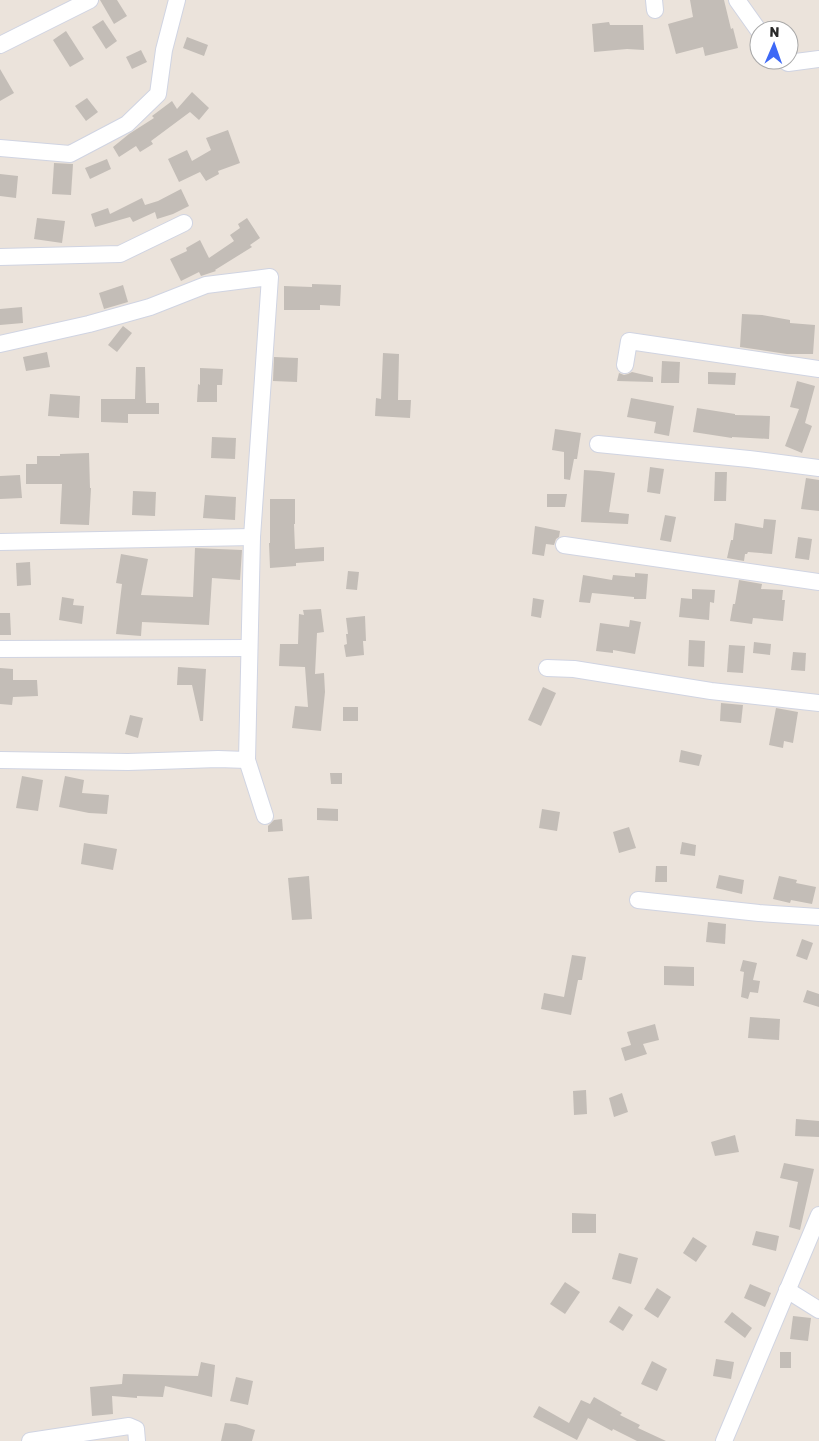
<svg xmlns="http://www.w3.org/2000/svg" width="819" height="1441" font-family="Rubik,sans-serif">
<rect width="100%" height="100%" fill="#ebe3db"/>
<g fill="#c3bdb7">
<polygon points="100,0 117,0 127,16 114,24"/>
<polygon points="690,0 724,0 731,29 733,28 738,48 705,56 703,47 676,54 668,24 693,17"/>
<polygon points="103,20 117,41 106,49 92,27"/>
<polygon points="609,22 610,25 643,25 644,50 627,49 594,52 592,24"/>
<polygon points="66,31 84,59 70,67 53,40"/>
<polygon points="187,37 208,45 204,56 183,48"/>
<polygon points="141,50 147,62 132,69 126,57"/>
<polygon points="0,69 14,93 0,101"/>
<polygon points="192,92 209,108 199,120 190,112 151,141 153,144 140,152 136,146 119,157 113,147 129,134 154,118 152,116 172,101 177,109"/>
<polygon points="87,98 98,112 86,121 75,106"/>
<polygon points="228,130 240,163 218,171 219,174 206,181 200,172 179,182 168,159 187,150 192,161 211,150 206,138"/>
<polygon points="107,159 111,169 90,179 85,168"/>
<polygon points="54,163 73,164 71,195 52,194"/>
<polygon points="0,174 18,176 16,198 0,196"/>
<polygon points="181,189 189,206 173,214 157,219 155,212 133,222 130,217 95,227 91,214 108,208 110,214 142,198 145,205 158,201"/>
<polygon points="37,218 65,221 62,243 34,239"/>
<polygon points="247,218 260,238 250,245 252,247 215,270 216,271 201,276 199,272 181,281 170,259 187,251 186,248 200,240 209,258 234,241 230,235 240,228 238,224"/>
<polygon points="312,284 341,285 340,306 320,305 320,310 284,310 284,286 312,287"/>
<polygon points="123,285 128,302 104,309 99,293"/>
<polygon points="22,307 23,323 0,325 0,309"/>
<polygon points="742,314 762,315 790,320 790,323 815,325 813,354 787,354 740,347"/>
<polygon points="123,326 132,333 117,352 108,345"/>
<polygon points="47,352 50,367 26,371 23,357"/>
<polygon points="383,353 399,354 398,400 411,400 410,418 375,416 376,398 381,399"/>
<polygon points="274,357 298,358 297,382 273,381"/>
<polygon points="662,361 680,362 679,383 661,383"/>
<polygon points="136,367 145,367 146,403 159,403 159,414 128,414 128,423 101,422 101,399 135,399"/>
<polygon points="200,368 223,369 222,385 217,385 217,402 197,402 198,384 200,385"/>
<polygon points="632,372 653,377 653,382 617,381 619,373 624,375 628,374"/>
<polygon points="708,372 736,373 735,385 708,384"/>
<polygon points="797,381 815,386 805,423 812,426 802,453 785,446 799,409 790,407"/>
<polygon points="50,394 80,396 79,418 48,416"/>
<polygon points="631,398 674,406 669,436 654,433 656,422 627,417"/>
<polygon points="697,408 735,414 735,415 770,416 769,439 732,437 732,438 693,432"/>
<polygon points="555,429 581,433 577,459 574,459 570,480 564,479 564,452 552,450"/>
<polygon points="212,437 236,438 235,459 211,458"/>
<polygon points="89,453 90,488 91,488 89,525 60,524 62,484 26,484 26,464 37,464 37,456 60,456 60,454"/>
<polygon points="650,467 664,469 660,494 647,492"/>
<polygon points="584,470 599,471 615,473 609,512 629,514 628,524 581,522"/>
<polygon points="715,472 727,472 726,501 714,501"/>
<polygon points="20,475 22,498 0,499 0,476"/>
<polygon points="806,478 819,480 819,511 801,509"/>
<polygon points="133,491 156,492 155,516 132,515"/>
<polygon points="547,494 567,494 565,507 547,507"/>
<polygon points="205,495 236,497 235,520 203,518"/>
<polygon points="270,499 295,499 295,524 294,524 295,549 324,547 324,561 296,563 296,566 270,568 269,543 270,543"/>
<polygon points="665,515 676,517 671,542 660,540"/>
<polygon points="764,519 776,520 772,554 748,552 747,554 745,554 744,561 727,558 731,540 733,540 735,523 763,528"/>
<polygon points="535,526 560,531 559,537 556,539 554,545 546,544 544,556 532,554"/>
<polygon points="798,537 812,539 809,560 795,558"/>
<polygon points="195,548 242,550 240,580 212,578 209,625 142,622 141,636 116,634 122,584 116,583 121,554 148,559 141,595 193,597"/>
<polygon points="30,562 31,585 17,586 16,563"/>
<polygon points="348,571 359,572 357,590 346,589"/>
<polygon points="635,573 648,574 646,599 634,599 634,597 592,593 590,603 579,602 583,575 612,580 613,575 635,577"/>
<polygon points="739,580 762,584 761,589 783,590 782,600 785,600 783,621 753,618 752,624 730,621 733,604 735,604"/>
<polygon points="692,589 715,590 714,603 710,602 709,620 679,617 681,598 692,599"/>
<polygon points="62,597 74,599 73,605 84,606 82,624 59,620"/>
<polygon points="533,598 544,600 541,618 531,616"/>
<polygon points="321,609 324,632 317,633 315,674 324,673 325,692 321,731 292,728 295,706 308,707 305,667 279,666 280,644 298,644 299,614 304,615 303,610"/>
<polygon points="0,613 10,613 11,635 0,635"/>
<polygon points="365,616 366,641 363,641 364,655 346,657 344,645 347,644 346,634 348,634 346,618"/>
<polygon points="630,620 641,622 635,654 613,650 613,653 596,651 600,623 629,627"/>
<polygon points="689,640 705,641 704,667 688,666"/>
<polygon points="754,642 771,644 770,655 753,653"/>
<polygon points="729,645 745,646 743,673 727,672"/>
<polygon points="793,652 806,653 805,671 791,670"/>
<polygon points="178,667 206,669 203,721 200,721 192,685 177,685"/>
<polygon points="0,668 13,669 13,680 37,680 38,696 13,697 12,705 0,704"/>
<polygon points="543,687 556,693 541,726 528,720"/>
<polygon points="721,703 743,705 741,723 720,721"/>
<rect x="343" y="707" width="15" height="14"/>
<polygon points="776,708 798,712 793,743 784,741 783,748 769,745"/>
<polygon points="130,715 143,718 138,738 125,734"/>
<polygon points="681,750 702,755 699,766 679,762"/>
<polygon points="330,773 342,773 342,784 331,784"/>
<polygon points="22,776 43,780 38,811 16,808"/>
<polygon points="65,776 84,780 82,793 109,795 107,814 89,813 59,807"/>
<polygon points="317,808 338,809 338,821 317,820"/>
<polygon points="542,809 560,812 557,831 539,828"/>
<polygon points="282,819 283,831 268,832 268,826 274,820"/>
<polygon points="629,827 636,848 619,853 613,832"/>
<polygon points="682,842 696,845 695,856 680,854"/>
<polygon points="84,843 117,849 113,870 81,864"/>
<polygon points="656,866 667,866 667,882 655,882"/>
<polygon points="719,875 744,880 742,894 716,888"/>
<polygon points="309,876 312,919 292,920 288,878"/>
<polygon points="779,876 797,880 796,883 816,887 812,904 791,900 790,903 773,899"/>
<polygon points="708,922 726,924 725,944 706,942"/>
<polygon points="802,939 813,943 807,960 796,956"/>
<polygon points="572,955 586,957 582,980 578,980 571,1015 541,1009 544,993 564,997"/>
<polygon points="743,960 757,963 753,980 760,981 758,993 750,992 748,999 741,997 744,972 740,971"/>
<polygon points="664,966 694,967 694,986 664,985"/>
<polygon points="807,990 819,994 819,1007 803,1002"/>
<polygon points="750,1017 780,1019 779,1040 748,1038"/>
<polygon points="655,1024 659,1040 643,1044 647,1054 625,1061 621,1048 631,1045 627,1032"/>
<polygon points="586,1090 587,1114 574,1115 573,1091"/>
<polygon points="622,1093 628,1112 614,1117 609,1098"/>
<polygon points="796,1119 819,1121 819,1137 795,1136"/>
<polygon points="735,1135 739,1152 715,1156 711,1142"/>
<polygon points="784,1163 814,1169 800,1230 789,1227 798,1182 780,1178"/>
<polygon points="572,1213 596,1214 596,1233 572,1233"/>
<polygon points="756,1231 779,1236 776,1251 752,1245"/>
<polygon points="693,1237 707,1246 696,1262 683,1253"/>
<polygon points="619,1253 638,1258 631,1284 612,1279"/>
<polygon points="565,1282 580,1292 565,1314 550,1304"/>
<polygon points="750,1284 771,1293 765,1307 744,1298"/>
<polygon points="657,1288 671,1297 658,1318 644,1309"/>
<polygon points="619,1306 633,1315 623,1331 609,1322"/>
<polygon points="732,1312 752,1328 745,1338 724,1322"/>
<polygon points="793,1316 811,1318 808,1341 790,1339"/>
<rect x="780" y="1352" width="11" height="16"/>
<polygon points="716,1359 734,1362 731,1379 713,1376"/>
<polygon points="652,1361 667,1369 657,1391 641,1384"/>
<polygon points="201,1362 215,1365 212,1397 165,1386 163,1397 137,1396 137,1398 112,1396 113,1414 92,1416 90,1387 122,1384 123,1374 198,1376"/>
<polygon points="236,1377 253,1381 248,1405 230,1401"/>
<polygon points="594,1397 622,1413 620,1415 640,1425 638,1428 666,1441 637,1441 613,1429 612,1431 588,1418 577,1440 533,1417 539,1406 569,1423 581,1400 590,1404"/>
<polygon points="225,1423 236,1424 255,1430 252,1441 221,1441"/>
</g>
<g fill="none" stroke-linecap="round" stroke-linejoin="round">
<defs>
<g id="minor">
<polyline points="654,0 655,10"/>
<polyline points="737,0 759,31"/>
<polyline points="0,45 90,0"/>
<polyline points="783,60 788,63 819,59"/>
<polyline points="0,148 70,154 127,124 158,94 164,50 177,0"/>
<polyline points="0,257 120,254 184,223"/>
<polyline points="0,344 89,324 150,307 206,285 270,277 252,537 247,760 265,816"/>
<polyline points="625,365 629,341 819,369"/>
<polyline points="598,444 749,459 819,468"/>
<polyline points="0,542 252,537"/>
<polyline points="564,545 819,582"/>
<polyline points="0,649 249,648"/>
<polyline points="547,668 574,669 711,691 819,703"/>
<polyline points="0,760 128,762 218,759 247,760"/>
<polyline points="638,900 759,913 819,917"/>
<polyline points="787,1290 819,1310"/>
<polyline points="30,1441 129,1426 136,1429 137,1441"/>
<polyline points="724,1441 819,1215"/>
</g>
</defs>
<use href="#minor" stroke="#d0d4e2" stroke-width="18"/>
<use href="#minor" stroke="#fff" stroke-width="16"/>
</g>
<g transform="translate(774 45) rotate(2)"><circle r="24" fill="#ffffff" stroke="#a9a9a9"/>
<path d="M0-4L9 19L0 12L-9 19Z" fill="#3d68f6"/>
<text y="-8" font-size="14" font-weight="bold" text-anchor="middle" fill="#292929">N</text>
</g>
</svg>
